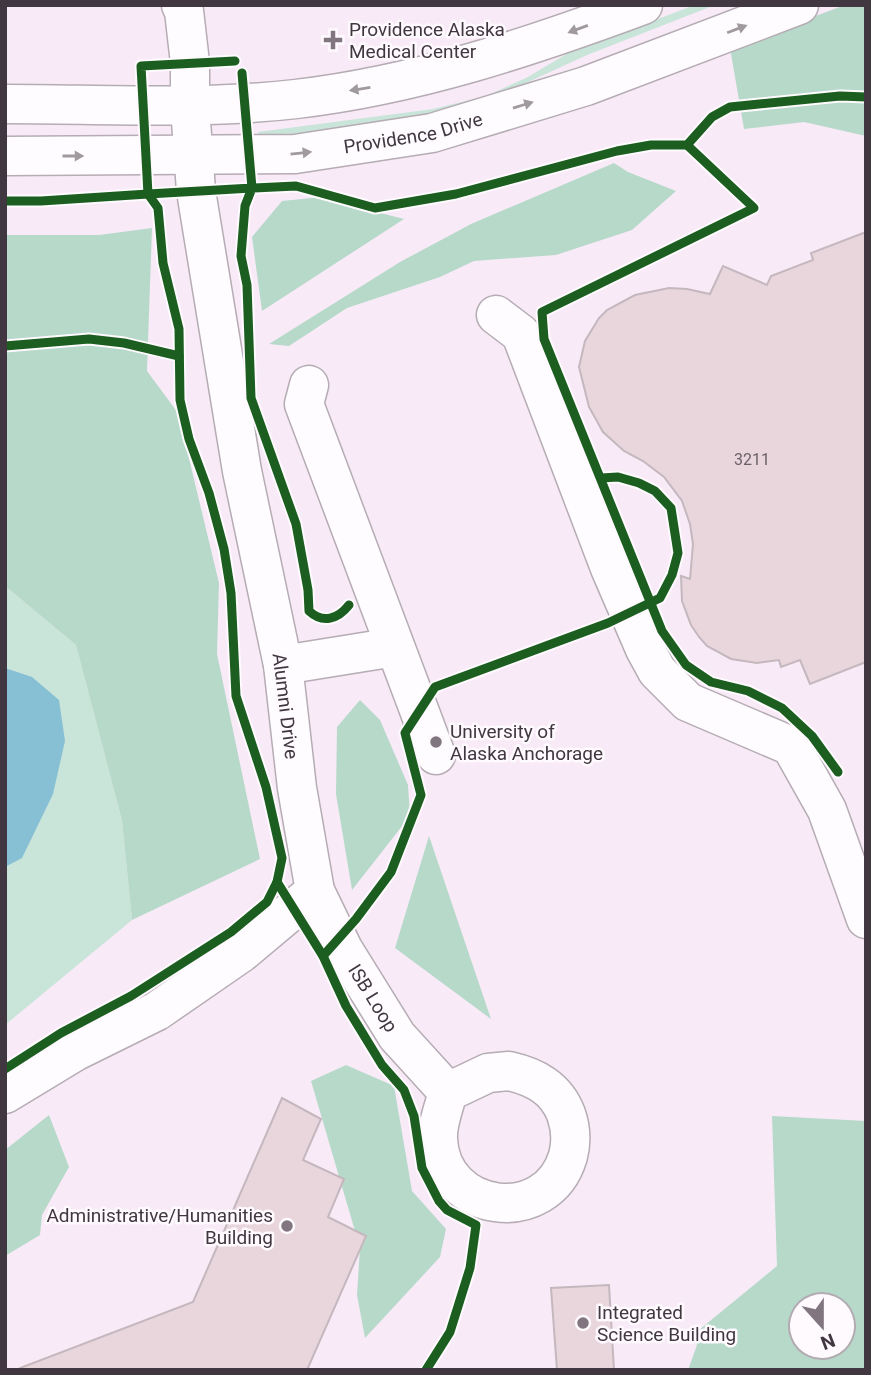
<svg xmlns="http://www.w3.org/2000/svg" width="871" height="1375" font-family="Roboto,sans-serif">
<rect width="100%" height="100%" fill="#f8ebf7"/>
<g fill="#c9e4d9">
<polygon points="695,5 715,5 587,55 493,98 465,107 395,122 259,138 258,132 433,109 486,96 526,78 570,52"/>
<polygon points="5,586 76,645 122,821 132,920 5,1025"/>
</g>
<g fill="#b7d9ca" fill-rule="evenodd">
<polygon points="845,5 866,5 866,136 804,122 744,129 730,48"/>
<polygon points="614,163 628,172 676,191 632,230 556,255 474,261 440,277 347,308 289,346 269,344 400,262 471,224"/>
<polygon points="332,196 365,209 404,219 262,311 252,237 282,201"/>
<polygon points="152,228 147,371 178,413 219,583 217,654 260,859 132,920 122,821 76,645 5,586 5,235 99,235"/>
<polygon points="360,700 380,720 408,785 410,816 352,890 336,794 337,727"/>
<polygon points="429,836 491,1019 395,948"/>
<polygon points="346,1065 394,1086 412,1191 446,1229 440,1257 365,1338 357,1295 360,1248 311,1081"/>
<polygon points="49,1115 69,1167 42,1215 40,1235 5,1256 5,1150"/>
<path d="M 772,1116 L 866,1121 L 866,1367 L 864,1370 L 688,1370 L 697,1345 L 694,1334 L 777,1266 ZM 801,1305 L 843,1305 L 843,1347 L 801,1347 Z"/>
</g>
<polygon fill="#87c0d5" points="5,668 32,677 59,700 65,741 53,794 22,858 5,867"/>
<g fill="#e8d6dc" stroke="#c4b8be" stroke-width="2">
<polygon points="866,232 866,662 810,684 800,660 781,667 779,660 757,663 731,659 707,646 699,637 691,625 682,601 681,576 690,579 693,544 690,524 682,501 664,477 643,461 624,451 603,432 589,407 579,367 585,341 599,318 607,310 635,295 669,288 687,289 710,294 723,266 767,285 771,276 813,260 811,253"/>
<polygon points="282,1098 321,1119 303,1160 344,1179 328,1217 366,1236 307,1370 21,1370 20,1368 193,1302"/>
<polygon points="609,1285 614,1370 557,1370 551,1288"/>
</g>
<g fill="none" stroke-linecap="round" stroke-linejoin="round">
<defs>
<g id="minor">
<polyline points="496,315 521,334 610,568 645,649 657,671 688,702 791,746 827,810 866,919"/>
<polyline points="309,385 304,404 436,755"/>
<polyline points="283,665 395,647"/>
<path id="s1" d="M 315,891 L 343,949 L 397,1036 L 448,1092"/>
<path d="M 509,1071 C 535,1077 556,1088 566,1114 C 571,1128 572,1141 568,1156 C 547,1228 441,1213 438,1139 C 437,1124 444,1107 448,1092 L 488,1073 Z"/>
<polyline points="5,1094 76,1051 157,1011 241,953 315,891 297,788 283,665 242,471 196,191 190,107 190,63 184,11 181,5"/>
</g>
<g id="major">
<path d="M 5,104 C 102,104 200,110 296,99 C 416,85 530,47 643,5"/>
<path id="s2" d="M 5,156 L 295,154 L 432,133 L 586,86 L 799,5"/>
</g>
</defs>
<use href="#minor" stroke="#b5acb4" stroke-width="41"/>
<use href="#major" stroke="#b5acb4" stroke-width="41"/>
<use href="#minor" stroke="#fefcfe" stroke-width="38"/>
<use href="#major" stroke="#fefcfe" stroke-width="38"/>
<defs>
<g id="cycleway">
<polyline points="235,61 141,66 148,194 252,188 242,73"/>
<polyline points="687,145 754,208 542,312 544,339 662,631 686,665 711,682 748,691 782,708 812,736 838,772"/>
<polyline points="5,201 41,201 148,194 158,208 163,263 179,329 180,400 189,439 209,493 224,549 231,593 236,696 266,787 282,858 277,882 267,902 231,932 131,996 61,1033 5,1069"/>
<polyline points="5,346 89,339 124,343 179,356"/>
<path d="M 349,605 C 338,619 323,624 309,611 L 308,590 L 296,524 L 251,398 L 247,285 L 241,256 L 245,206 L 252,188 L 296,186 L 375,208 L 456,194 L 617,151 L 651,145 L 687,145 L 712,117 L 730,107 L 840,96 L 866,97"/>
<polyline points="277,882 323,956 346,1006 382,1065 404,1090 414,1116 422,1168 439,1201 447,1210 476,1225 470,1268 450,1332 426,1370"/>
<polyline points="323,956 356,919 391,872 421,795 405,733 435,687 608,623 660,598 672,575 678,553 671,508 655,491 639,483 618,477 601,478"/>
</g>
</defs>
<use href="#cycleway" stroke="#fefafe" stroke-width="13"/>
<use href="#cycleway" stroke="#1b5e20" stroke-width="9"/>
</g>
<defs><path id="oneway-solid" d="M-6-.8H1V-3.2L6.5 0L1 3.2V.8H-6Z" transform="scale(1.75)"/></defs>
<g fill="#a09a9f">
<use href="#oneway-solid" transform="translate(578 29) rotate(160)"/>
<use href="#oneway-solid" transform="translate(737 29) rotate(-21)"/>
<use href="#oneway-solid" transform="translate(360 89) rotate(171)"/>
<use href="#oneway-solid" transform="translate(523 105) rotate(-17)"/>
<use href="#oneway-solid" transform="translate(301 153) rotate(-6)"/>
<use href="#oneway-solid" transform="translate(73 156)"/>
</g>
<g fill="#817680" stroke="#fefafe" stroke-width="2.5">
<path d="M329.5 29.5h7v7h7v7h-7v7h-7v-7h-7v-7h7z"/>
<circle cx="436" cy="742" r="7"/>
<circle cx="287" cy="1226" r="7"/>
<circle cx="583" cy="1323" r="7"/>
</g>
<g text-anchor="middle" stroke-width="5" stroke-linejoin="round" paint-order="stroke">
<g font-size="16" fill="#6c6068">
<text x="752" y="465">3211</text>
</g>
<g font-size="19" fill="#413740" stroke="#fefafe" text-anchor="start">
<text x="349" y="36">Providence Alaska<tspan x="349" dy="22">Medical Center</tspan></text>
<text x="450" y="738">University of<tspan x="450" dy="22">Alaska Anchorage</tspan></text>
<text x="273" y="1222" text-anchor="end">Administrative/Humanities<tspan x="273" dy="22">Building</tspan></text>
<text x="597" y="1319">Integrated<tspan x="597" dy="22">Science Building</tspan></text>
</g>
<g font-size="19" fill="#413740" stroke="#fefafe">
<text dy="7" stroke="none"><textPath href="#s2" startOffset="410">Providence Drive</textPath></text>
<text transform="translate(286 706) rotate(83)" y="7">Alumni Drive</text>
<text dy="7" stroke="none"><textPath href="#s1" startOffset="122">ISB Loop</textPath></text>
</g>
</g>
<rect width="871" height="1375" fill="none" stroke="#413740" stroke-width="14"/>
<g transform="translate(822 1326) rotate(159)"><circle r="33" fill="#fefafe" stroke="#b2acb2" stroke-width="2"/>
<path d="M0-5L12 26L0 18L-12 26Z" fill="#817680"/>
<text y="-10" font-size="19" font-weight="bold" text-anchor="middle" fill="#413740">N</text>
</g>
</svg>
